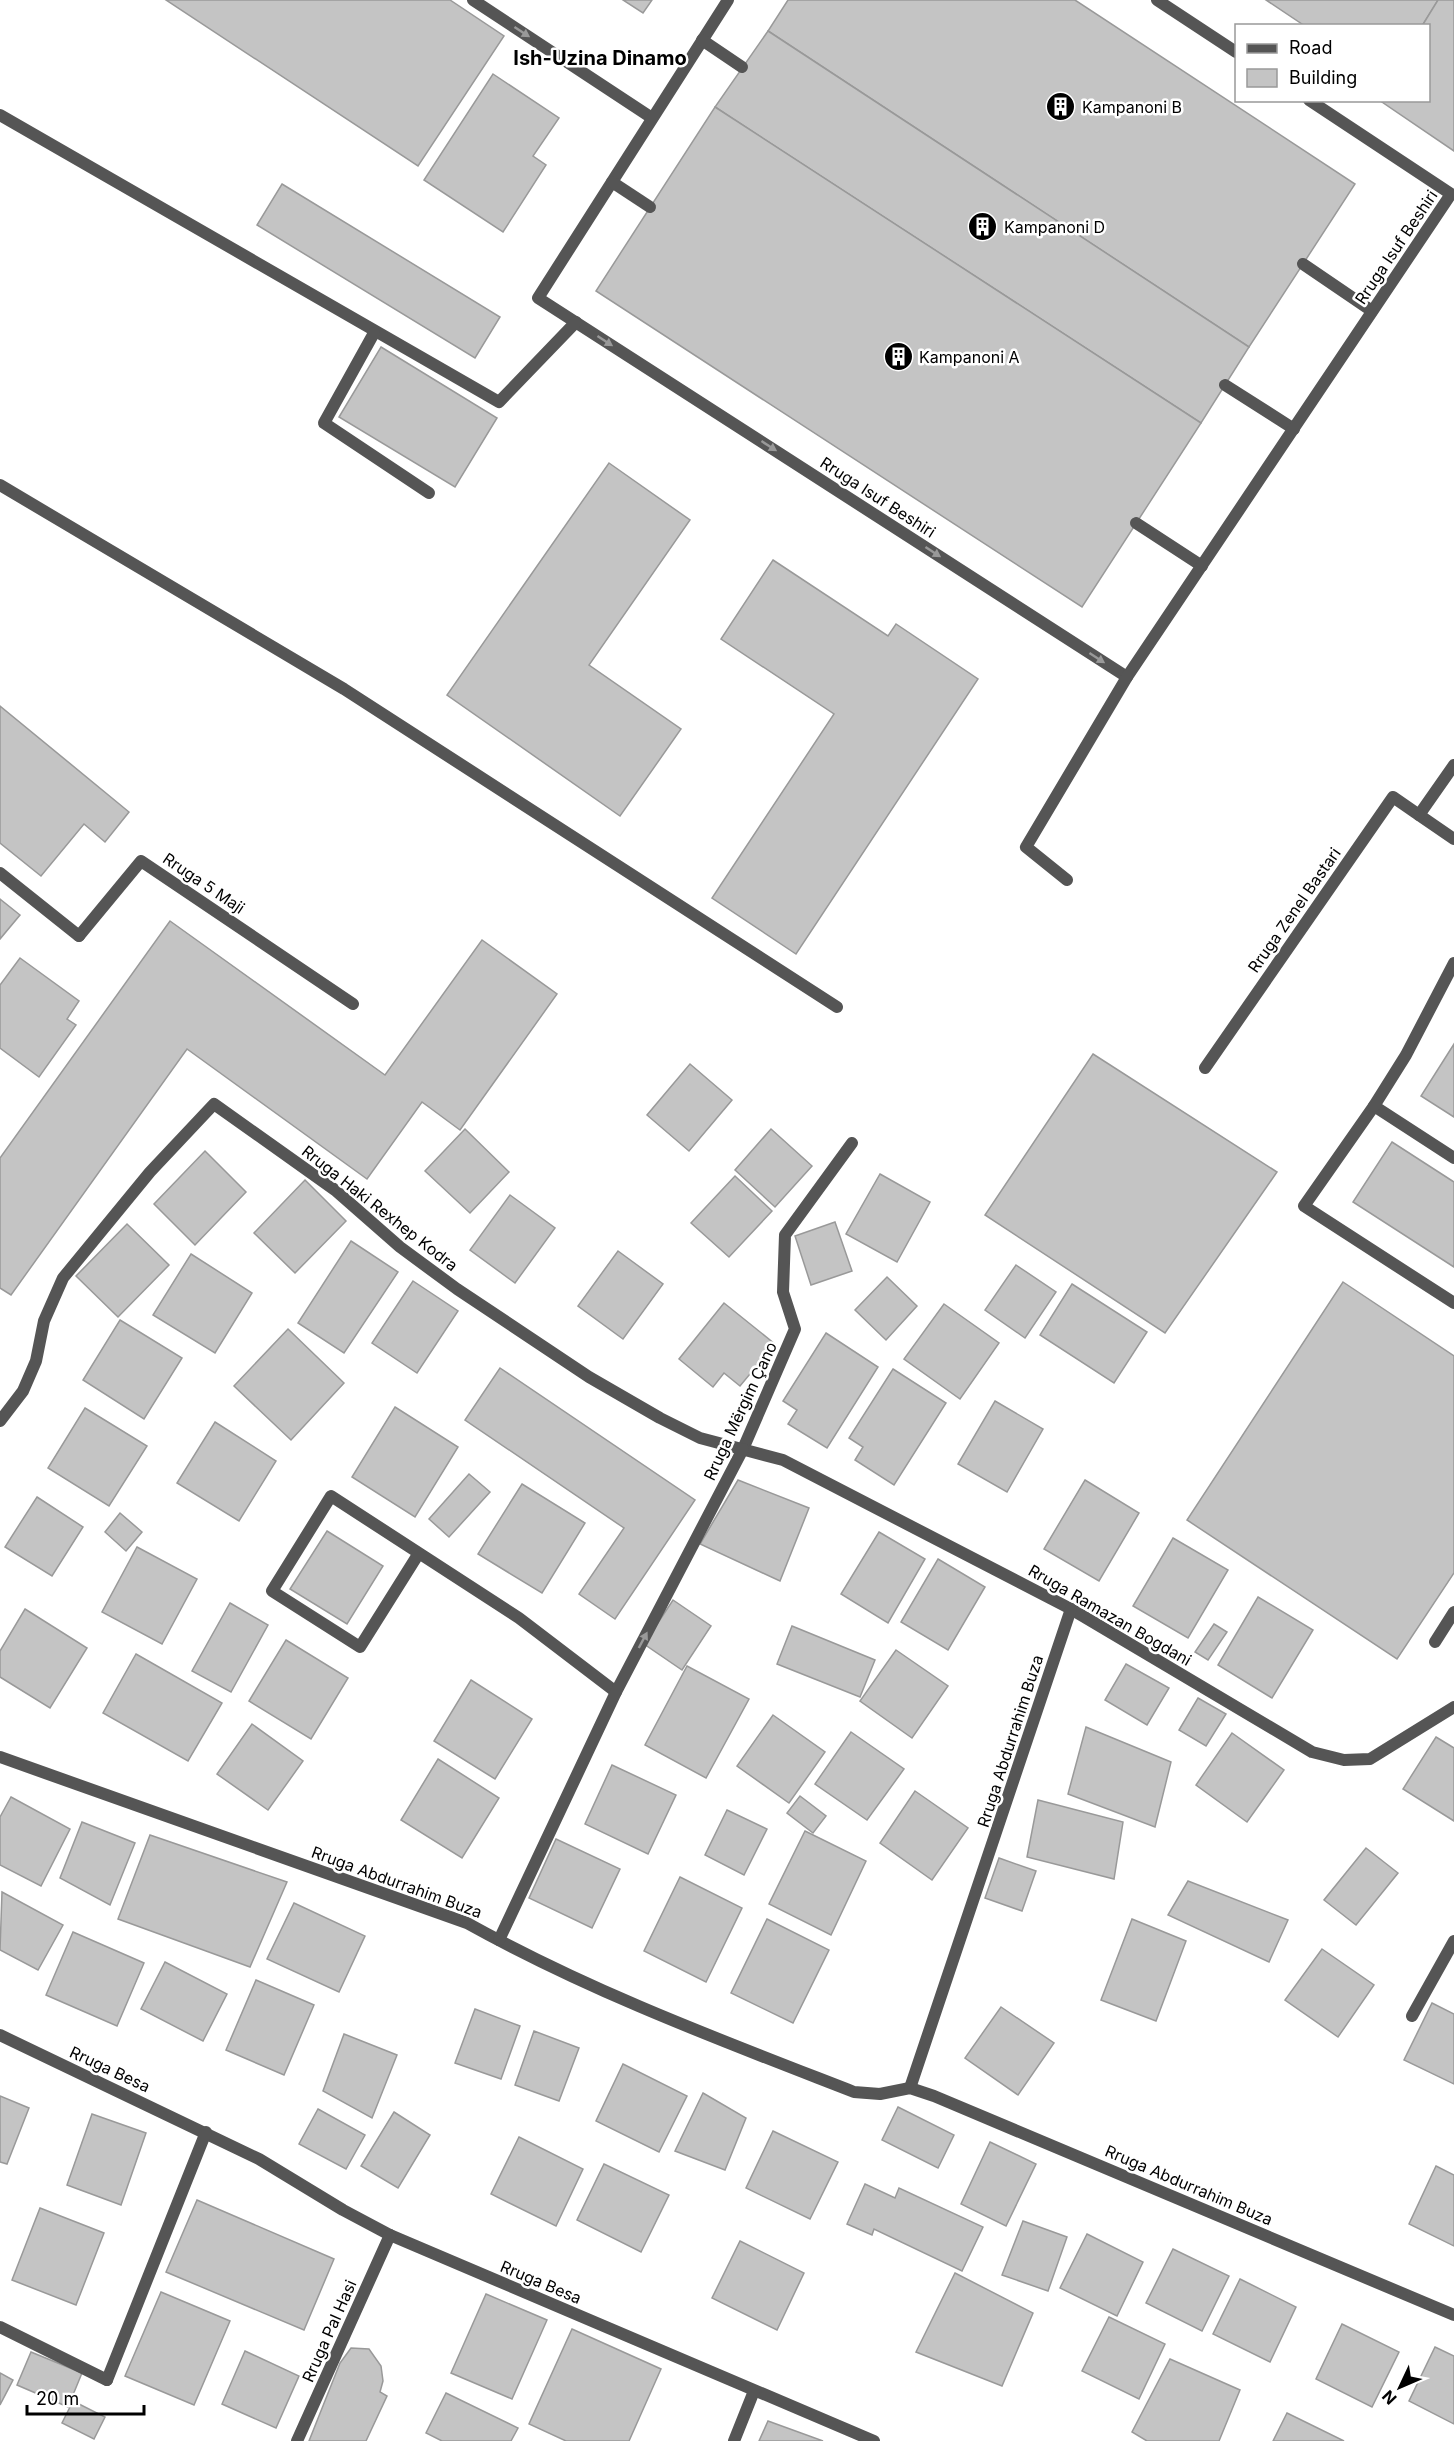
<svg xmlns="http://www.w3.org/2000/svg" width="1454" height="2441" font-family="Inter,sans-serif">
<rect width="100%" height="100%" fill="#fff"/>
<g fill="#c4c4c4" stroke="#999" stroke-width="1.5">
<polygon points="166,0 450,0 504,36 418,166"/>
<polygon points="623,0 652,0 643,13"/>
<polygon points="788,0 1075,0 1355,184 1249,347 768,31"/>
<polygon points="1266,0 1438,0 1422,26 1305,26"/>
<polygon points="1438,0 1454,0 1454,151 1379,100 1428,100 1428,26 1422,26"/>
<polygon points="768,31 1249,347 1201,423 715,107"/>
<polygon points="493,74 559,118 533,156 546,165 503,232 424,180"/>
<polygon points="715,107 1201,423 1082,607 596,291"/>
<polygon points="282,184 500,317 475,358 257,225"/>
<polygon points="381,347 497,418 455,487 339,417"/>
<polygon points="609,463 690,520 589,665 681,729 620,816 447,695"/>
<polygon points="773,560 888,636 896,624 978,679 796,954 712,898 834,714 721,639"/>
<polygon points="0,706 129,812 105,842 84,824 41,876 0,843"/>
<polygon points="0,899 20,915 0,939"/>
<polygon points="170,921 385,1075 482,940 557,994 460,1130 422,1102 367,1179 187,1049 11,1295 0,1288 0,1158"/>
<polygon points="20,958 79,1001 67,1019 76,1025 39,1077 0,1048 0,985"/>
<polygon points="1454,1044 1454,1117 1421,1096"/>
<polygon points="1093,1054 1277,1172 1165,1333 985,1215"/>
<polygon points="690,1064 732,1100 689,1151 647,1115"/>
<polygon points="465,1129 509,1172 470,1213 425,1171"/>
<polygon points="771,1129 812,1166 775,1207 735,1170"/>
<polygon points="1392,1142 1454,1182 1454,1267 1353,1202"/>
<polygon points="205,1151 246,1192 195,1245 154,1204"/>
<polygon points="880,1174 930,1202 897,1262 846,1234"/>
<polygon points="735,1176 772,1211 729,1257 691,1223"/>
<polygon points="305,1180 346,1221 295,1273 254,1233"/>
<polygon points="510,1195 555,1228 515,1283 470,1250"/>
<polygon points="835,1222 852,1271 811,1285 795,1236"/>
<polygon points="127,1224 169,1265 118,1317 76,1276"/>
<polygon points="351,1241 398,1272 344,1353 298,1323"/>
<polygon points="618,1251 663,1284 623,1339 578,1306"/>
<polygon points="191,1254 252,1293 215,1353 153,1315"/>
<polygon points="1016,1265 1056,1292 1025,1338 985,1310"/>
<polygon points="887,1277 917,1306 886,1340 855,1310"/>
<polygon points="413,1281 458,1311 417,1373 372,1343"/>
<polygon points="1343,1282 1454,1356 1454,1573 1397,1659 1187,1520"/>
<polygon points="1072,1284 1147,1332 1114,1383 1040,1335"/>
<polygon points="724,1303 775,1344 740,1386 724,1373 713,1387 679,1359"/>
<polygon points="944,1304 999,1343 960,1399 904,1359"/>
<polygon points="120,1320 182,1358 144,1419 83,1380"/>
<polygon points="288,1329 344,1383 291,1440 234,1386"/>
<polygon points="826,1333 878,1367 827,1448 788,1424 797,1410 783,1401"/>
<polygon points="500,1368 695,1500 615,1619 579,1594 624,1528 465,1420"/>
<polygon points="893,1369 946,1403 894,1485 855,1460 863,1447 849,1438"/>
<polygon points="995,1401 1043,1429 1007,1492 958,1464"/>
<polygon points="395,1407 458,1447 415,1517 352,1477"/>
<polygon points="85,1408 147,1446 109,1506 48,1468"/>
<polygon points="215,1422 276,1461 239,1521 177,1483"/>
<polygon points="469,1474 490,1492 449,1537 429,1519"/>
<polygon points="738,1480 809,1508 780,1581 700,1544"/>
<polygon points="1085,1480 1139,1513 1099,1581 1044,1549"/>
<polygon points="522,1484 585,1523 542,1593 478,1554"/>
<polygon points="37,1497 83,1527 52,1576 5,1547"/>
<polygon points="120,1513 142,1532 126,1551 105,1532"/>
<polygon points="327,1531 383,1566 347,1624 290,1589"/>
<polygon points="879,1532 925,1559 888,1623 841,1594"/>
<polygon points="1173,1538 1228,1570 1188,1638 1133,1606"/>
<polygon points="137,1547 197,1579 162,1644 102,1612"/>
<polygon points="938,1559 985,1587 948,1650 901,1622"/>
<polygon points="1258,1597 1313,1630 1272,1698 1218,1665"/>
<polygon points="673,1600 711,1626 682,1670 644,1644"/>
<polygon points="230,1603 268,1625 231,1692 192,1671"/>
<polygon points="25,1609 87,1648 50,1708 0,1677 0,1651"/>
<polygon points="1214,1624 1227,1632 1208,1660 1195,1652"/>
<polygon points="792,1626 875,1660 860,1697 777,1664"/>
<polygon points="286,1640 348,1678 311,1739 249,1701"/>
<polygon points="896,1650 948,1686 912,1738 860,1701"/>
<polygon points="136,1654 222,1703 188,1761 103,1713"/>
<polygon points="1126,1664 1169,1688 1147,1725 1105,1700"/>
<polygon points="687,1666 749,1699 706,1778 645,1745"/>
<polygon points="471,1680 532,1719 495,1779 434,1741"/>
<polygon points="1198,1698 1226,1714 1206,1746 1179,1730"/>
<polygon points="773,1715 825,1752 789,1803 737,1766"/>
<polygon points="252,1724 303,1761 268,1810 217,1774"/>
<polygon points="1086,1727 1171,1762 1155,1827 1068,1794"/>
<polygon points="851,1732 904,1769 867,1820 815,1784"/>
<polygon points="1232,1733 1284,1770 1247,1822 1196,1785"/>
<polygon points="1436,1737 1454,1748 1454,1821 1403,1789"/>
<polygon points="438,1759 499,1798 462,1858 401,1820"/>
<polygon points="612,1765 676,1795 648,1854 585,1824"/>
<polygon points="915,1791 968,1828 932,1880 880,1843"/>
<polygon points="800,1796 826,1816 813,1833 787,1813"/>
<polygon points="11,1797 70,1829 41,1886 0,1865 0,1817"/>
<polygon points="1038,1800 1123,1822 1114,1879 1027,1857"/>
<polygon points="727,1810 767,1829 744,1875 705,1855"/>
<polygon points="82,1822 135,1843 110,1905 60,1878"/>
<polygon points="805,1831 866,1861 831,1935 769,1904"/>
<polygon points="150,1835 287,1882 250,1967 118,1919"/>
<polygon points="556,1839 620,1869 592,1928 529,1898"/>
<polygon points="1366,1848 1398,1873 1356,1925 1324,1900"/>
<polygon points="999,1858 1036,1871 1022,1911 985,1898"/>
<polygon points="680,1877 742,1908 706,1982 644,1951"/>
<polygon points="1188,1881 1288,1920 1269,1962 1168,1915"/>
<polygon points="2,1892 63,1925 38,1970 0,1950"/>
<polygon points="294,1903 365,1936 339,1992 267,1959"/>
<polygon points="767,1919 829,1950 793,2023 731,1993"/>
<polygon points="1132,1919 1186,1941 1156,2021 1101,2000"/>
<polygon points="73,1932 144,1963 117,2026 46,1995"/>
<polygon points="1322,1949 1374,1985 1338,2037 1285,2000"/>
<polygon points="165,1962 227,1994 203,2041 141,2009"/>
<polygon points="256,1980 314,2005 284,2075 226,2050"/>
<polygon points="1432,2003 1454,2014 1454,2084 1404,2060"/>
<polygon points="1001,2007 1054,2043 1018,2095 965,2058"/>
<polygon points="475,2009 520,2026 501,2079 455,2063"/>
<polygon points="534,2031 579,2048 559,2101 515,2085"/>
<polygon points="344,2034 397,2055 372,2118 323,2091"/>
<polygon points="623,2064 687,2096 659,2152 596,2121"/>
<polygon points="703,2093 746,2118 725,2170 675,2151"/>
<polygon points="0,2096 29,2108 7,2164 0,2162"/>
<polygon points="898,2107 954,2135 938,2168 882,2140"/>
<polygon points="318,2109 365,2135 346,2169 299,2144"/>
<polygon points="394,2112 430,2135 398,2188 361,2166"/>
<polygon points="92,2114 146,2133 121,2205 67,2185"/>
<polygon points="773,2131 838,2162 810,2219 746,2188"/>
<polygon points="519,2137 583,2169 556,2226 491,2194"/>
<polygon points="990,2142 1036,2164 1006,2226 961,2204"/>
<polygon points="604,2164 669,2195 641,2252 577,2220"/>
<polygon points="1436,2166 1454,2175 1454,2246 1409,2224"/>
<polygon points="865,2184 895,2198 899,2188 983,2227 962,2271 874,2229 872,2235 847,2224"/>
<polygon points="197,2200 334,2259 304,2330 166,2272"/>
<polygon points="40,2208 104,2233 76,2305 12,2280"/>
<polygon points="1023,2221 1067,2237 1048,2291 1002,2275"/>
<polygon points="1087,2234 1143,2262 1117,2316 1060,2288"/>
<polygon points="740,2241 804,2273 777,2330 712,2298"/>
<polygon points="1173,2249 1229,2276 1202,2331 1146,2303"/>
<polygon points="955,2273 1033,2313 1002,2386 916,2352"/>
<polygon points="1240,2279 1296,2307 1270,2362 1213,2334"/>
<polygon points="161,2292 230,2321 194,2405 125,2376"/>
<polygon points="486,2294 547,2320 512,2399 451,2373"/>
<polygon points="1109,2317 1165,2344 1139,2399 1082,2371"/>
<polygon points="1342,2324 1399,2352 1372,2407 1316,2379"/>
<polygon points="572,2329 661,2369 629,2441 566,2441 529,2424"/>
<polygon points="1435,2347 1454,2356 1454,2424 1409,2401"/>
<polygon points="351,2348 369,2349 381,2366 383,2381 380,2392 387,2396 366,2441 309,2441 340,2363"/>
<polygon points="245,2351 299,2376 276,2428 222,2404"/>
<polygon points="31,2352 82,2373 68,2407 17,2385"/>
<polygon points="1170,2359 1240,2390 1219,2441 1147,2441 1132,2432"/>
<polygon points="0,2373 13,2380 0,2405"/>
<polygon points="446,2393 518,2428 511,2441 442,2441 426,2433"/>
<polygon points="73,2401 105,2417 94,2439 62,2423"/>
<polygon points="1287,2413 1344,2441 1273,2441"/>
<polygon points="768,2421 823,2441 759,2441"/>
</g>
<g fill="none" stroke-linecap="round" stroke-linejoin="round">
<g stroke="#555" stroke-width="12">
<polyline points="473,0 652,118"/>
<polyline points="728,0 538,298 1127,677"/>
<polyline points="1157,0 1236,52"/>
<polyline points="702,40 742,67"/>
<polyline points="0,115 499,402 576,322"/>
<polyline points="612,182 650,207"/>
<polyline points="1303,264 1372,311"/>
<polyline points="374,333 324,423 429,493"/>
<polyline points="1225,385 1294,429"/>
<polyline points="0,485 344,689 837,1007"/>
<polyline points="1136,523 1202,566"/>
<polyline points="1454,765 1419,815 1454,839"/>
<polyline points="1067,880 1026,847 1127,677 1451,194 1309,100"/>
<polyline points="79,936 141,861 353,1004"/>
<polyline points="1205,1068 1393,797 1419,815"/>
<polyline points="1454,1158 1374,1106 1304,1206 1454,1303"/>
<polyline points="743,1449 795,1329 783,1292 785,1235 852,1143"/>
<polyline points="419,1553 360,1647 272,1591 331,1496 519,1618 616,1692"/>
<polyline points="1435,1642 1454,1612"/>
<polyline points="1412,2016 1454,1941"/>
<polyline points="0,2327 107,2380"/>
</g>
<g stroke="#555" stroke-width="12">
<polyline points="0,873 79,936"/>
<polyline points="1374,1106 1406,1055 1454,963"/>
<polyline points="0,1421 23,1391 36,1361 44,1321 63,1278 150,1172 214,1104 335,1190 400,1247 457,1289 589,1377 660,1418 700,1438 783,1460 1071,1609 1312,1752 1344,1760 1370,1759 1454,1707"/>
<path d="M 0,1757 L 467,1923 C 591,1992 723,2041 854,2092 L 880,2094 L 910,2088 L 934,2096 L 1454,2315"/>
<polyline points="499,1940 616,1692 743,1449"/>
<polyline points="0,2035 259,2159 343,2210 390,2235 874,2441"/>
<polyline points="910,2088 1071,1609"/>
<polyline points="107,2380 206,2132"/>
<polyline points="297,2441 390,2235"/>
<polyline points="734,2441 754,2391"/>
</g>
</g>
<defs><path id="oneway-solid" d="M-6-.8H1V-3.2L6.5 0L1 3.2V.8H-6Z" transform="scale(1.5)"/></defs>
<g fill="#999">
<use href="#oneway-solid" transform="translate(522 32) rotate(33)"/>
<use href="#oneway-solid" transform="translate(605 341) rotate(33)"/>
<use href="#oneway-solid" transform="translate(769 446) rotate(33)"/>
<use href="#oneway-solid" transform="translate(933 552) rotate(33)"/>
<use href="#oneway-solid" transform="translate(1097 658) rotate(33)"/>
<use href="#oneway-solid" transform="translate(643 1640) rotate(-62)"/>
</g>
<defs>
<symbol id="building-disc" viewBox="-11 -11 22 22"><circle r="9.5" fill="#000" stroke="#fff"/><path d="M-4-6H4V6H1V3H-1V6H-4ZM-2.5-4.3h1.7v1.8h-1.7ZM.8-4.3h1.7v1.8H.8ZM-2.5-1h1.7V.8h-1.7ZM.8-1h1.7V.8H.8Z" fill="#fff"/></symbol>
</defs>
<g fill-rule="evenodd">
<use href="#building-disc" x="1044" y="90" width="33" height="33"/>
<use href="#building-disc" x="966" y="210" width="33" height="33"/>
<use href="#building-disc" x="882" y="340" width="33" height="33"/>
</g>
<g text-anchor="middle" stroke-width="5" stroke-linejoin="round" paint-order="stroke">
<g font-size="16" fill="#000" stroke="#fff" text-anchor="start">
<text x="1082" y="113">Kampanoni B</text>
<text x="1004" y="233">Kampanoni D</text>
<text x="919" y="363">Kampanoni A</text>
</g>
<g font-size="16" fill="#000" stroke="#fff">
<text transform="translate(1396 247) rotate(-56)" y="6">Rruga Isuf Beshiri</text>
<text transform="translate(878 497) rotate(33)" y="6">Rruga Isuf Beshiri</text>
<text transform="translate(204 883) rotate(34)" y="6">Rruga 5 Maji</text>
<text transform="translate(1294 910) rotate(-55)" y="6">Rruga Zenel Bastari</text>
<text transform="translate(380 1208) rotate(38)" y="6">Rruga Haki Rexhep Kodra</text>
<text transform="translate(740 1411) rotate(-65)" y="6">Rruga Mërgim Çano</text>
<text transform="translate(1110 1615) rotate(30)" y="6">Rruga Ramazan Bogdani</text>
<text transform="translate(1010 1741) rotate(-72)" y="6">Rruga Abdurrahim Buza</text>
<text transform="translate(397 1882) rotate(20)" y="6">Rruga Abdurrahim Buza</text>
<text transform="translate(110 2069) rotate(25)" y="6">Rruga Besa</text>
<text transform="translate(1189 2185) rotate(23)" y="6">Rruga Abdurrahim Buza</text>
<text transform="translate(541 2282) rotate(23)" y="6">Rruga Besa</text>
<text transform="translate(329 2331) rotate(-66)" y="6">Rruga Pal Hasi</text>
</g>
<g font-size="20" font-weight="bold" fill="#000" stroke="#fff">
<text x="600" y="65">Ish-Uzina Dinamo</text>
</g>
</g>
<rect x="1235" y="24" width="195" height="78" fill="#ffffff" stroke="#999999" stroke-width="1.5"/>
<rect x="1247" y="44" width="30" height="9" fill="#555555" stroke="#999999" stroke-width="1.5"/>
<text x="1289" y="54" font-size="18" fill="#000000">Road</text>
<rect x="1247" y="69" width="30" height="18" fill="#c4c4c4" stroke="#999999" stroke-width="1.5"/>
<text x="1289" y="84" font-size="18" fill="#000000">Building</text>
<g transform="translate(1400 2387) rotate(226)" stroke="#ffffff" stroke-width="4.5" paint-order="stroke">
<path d="M0-4.5L10 22L0 15L-10 22Z" fill="#000000"/>
<text y="-9" font-size="16" font-weight="bold" text-anchor="middle" fill="#000000">N</text>
</g>
<path d="M27 2405v9h117v-9" fill="none" stroke="#000000" stroke-width="3"/>
<text x="36" y="2405" font-size="18" fill="#000000" stroke="#ffffff" stroke-width="4.5" paint-order="stroke">20 m</text>
</svg>
